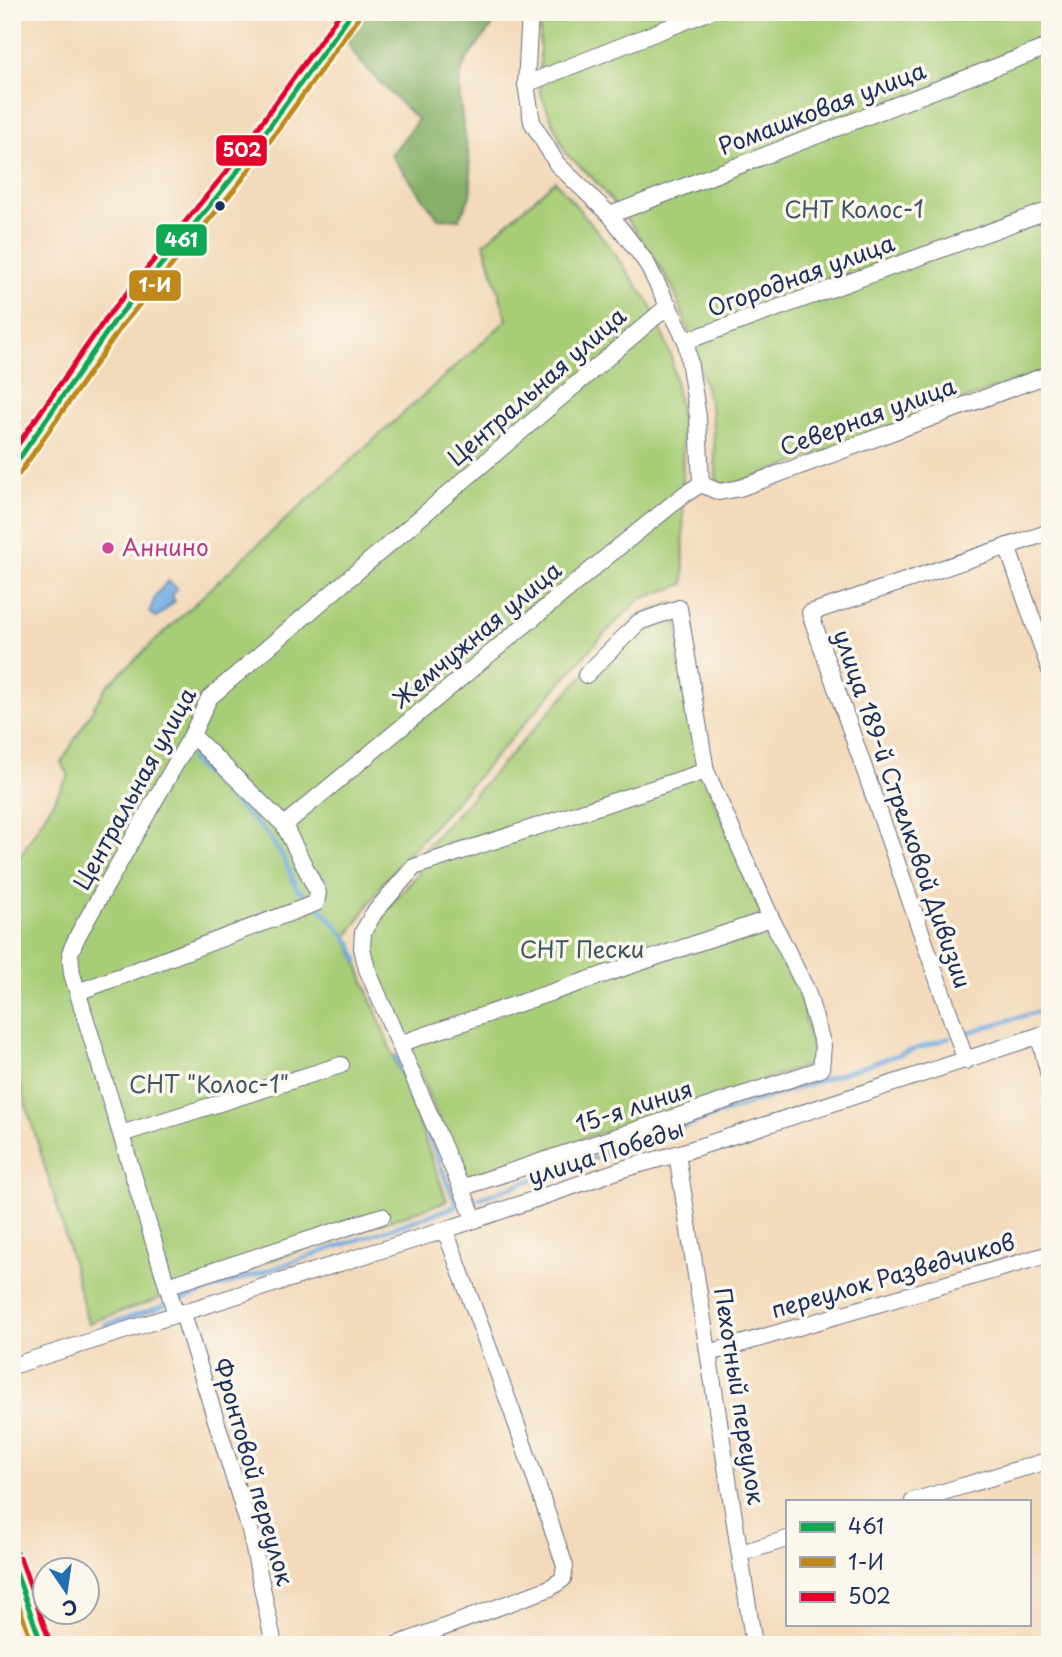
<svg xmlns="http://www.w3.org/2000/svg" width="1062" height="1657" font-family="'Playpen Sans',sans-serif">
<rect width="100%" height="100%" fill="#fbf7ec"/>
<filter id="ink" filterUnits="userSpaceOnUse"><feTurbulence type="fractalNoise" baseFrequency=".0143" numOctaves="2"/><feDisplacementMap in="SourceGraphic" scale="14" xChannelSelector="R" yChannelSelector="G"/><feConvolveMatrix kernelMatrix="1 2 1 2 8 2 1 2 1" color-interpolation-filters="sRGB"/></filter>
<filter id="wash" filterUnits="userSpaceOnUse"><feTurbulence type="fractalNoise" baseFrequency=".00686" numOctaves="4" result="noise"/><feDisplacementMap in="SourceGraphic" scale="28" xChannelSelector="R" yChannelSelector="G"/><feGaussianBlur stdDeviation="1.57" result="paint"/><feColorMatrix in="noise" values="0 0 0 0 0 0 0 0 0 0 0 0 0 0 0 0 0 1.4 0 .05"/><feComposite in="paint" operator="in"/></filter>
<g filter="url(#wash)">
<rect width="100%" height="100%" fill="#f3daba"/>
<g fill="#a8cd77" stroke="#627e6a" stroke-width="2">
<polygon points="540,12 1050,12 1050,368 735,485 717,484 712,413 696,352 673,288 636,231 592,177 566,154 540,92"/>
<polygon points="555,181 605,240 650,304 671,356 682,422 684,584 640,599 603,635 382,884 347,937 413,1107 447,1201 88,1323 58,1209 12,1059 12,870 69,775 61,763 106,687 254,548 507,320 484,243"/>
<polygon points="674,603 700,764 759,909 800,994 815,1063 463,1178 376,969 369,947 370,929 418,874 419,855 637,616"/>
</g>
<path fill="#86b068" stroke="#507063" stroke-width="2" d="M 363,12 L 503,12 C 491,29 474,47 464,65 C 449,95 476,158 470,195 C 468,204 462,212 459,220 L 438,218 L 391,155 L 418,120 C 403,104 351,59 348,41 C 346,29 355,20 363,12 Z"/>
<polygon fill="#6faae0" stroke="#456c9f" stroke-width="2" points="168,581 177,588 172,596 175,601 156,618 149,612 157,593"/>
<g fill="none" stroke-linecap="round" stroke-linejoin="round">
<g stroke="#6faae0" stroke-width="4.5">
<polyline points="190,760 266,833 283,857 297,889 311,897"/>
<polyline points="319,906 351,943 358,961"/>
<polyline points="966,1033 1050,1008"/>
<polyline points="474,1200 749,1104 949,1038"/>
<polyline points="180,1300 457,1206 396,1056"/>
<polyline points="105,1325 164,1306"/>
</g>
</g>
</g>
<g filter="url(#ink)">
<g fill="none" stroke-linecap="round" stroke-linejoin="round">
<defs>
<g id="minor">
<polyline points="530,12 526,84 532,122 557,164 610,215 646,262 686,341 698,417 701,484"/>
<polyline points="526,84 708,12"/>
<polyline points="610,215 1050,46"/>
<polyline points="686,341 1050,210"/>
<polyline points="701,484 719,492 740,488 1050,374"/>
<polyline points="1007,546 1050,670"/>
<polyline points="284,825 615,550 685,494 701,484"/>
<polyline points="78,992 316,903 318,893 284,825 192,735"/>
<polyline points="1039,1036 1050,1079"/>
<polyline points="399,1044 771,918"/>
<polyline points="966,1061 810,613 1050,532"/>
<polyline points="121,1134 341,1065"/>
<polyline points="677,1154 754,1645"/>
<polyline points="461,1188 821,1069 823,1046 807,991 771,918 706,771 679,608 639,622 586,675"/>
<polyline points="475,1220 367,969 362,948 363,932 374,913 414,867 706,771"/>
<polyline points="167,1286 382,1216"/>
<polyline points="183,1314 250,1530 274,1645"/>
<polyline points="176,1315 72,974 70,953 78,935 192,735 209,698 669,305"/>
<polyline points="709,1353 1050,1254"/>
<polyline points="12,1366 445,1230 626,1168 677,1154 1050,1032"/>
<polyline points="913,1501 1050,1460"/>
<polyline points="741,1553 787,1539"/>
<polyline points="396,1645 550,1588 563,1579 565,1566 512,1411 445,1230"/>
</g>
<g id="major">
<polyline points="12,469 114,322 234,176 352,12"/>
<polyline points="12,1560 42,1645"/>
</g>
</defs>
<use href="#minor" stroke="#676b7e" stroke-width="18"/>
<use href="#major" stroke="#676b7e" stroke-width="22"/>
<use href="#minor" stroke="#fff" stroke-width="16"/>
<use href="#major" stroke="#fff" stroke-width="19"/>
<defs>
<g id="bus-1">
<polyline points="12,469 114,322 234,176 352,12"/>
<polyline points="12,1561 42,1645"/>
</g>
<g id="bus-2">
<polyline points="19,474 121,327 241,181 359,17"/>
<polyline points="12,1587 33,1645"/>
</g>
<g id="bus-3">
<polyline points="12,453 107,317 227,171 341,12"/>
<polyline points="20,1557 50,1642"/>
</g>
</defs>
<use href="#bus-1" stroke="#fbf7ec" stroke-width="10"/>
<use href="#bus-2" stroke="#fbf7ec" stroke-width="10"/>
<use href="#bus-3" stroke="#fbf7ec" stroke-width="10"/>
<use href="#bus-1" stroke="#10a855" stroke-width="5"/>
<use href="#bus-2" stroke="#c08818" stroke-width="5"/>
<use href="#bus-3" stroke="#e4002b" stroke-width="5"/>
</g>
</g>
<circle fill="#1b2f5e" stroke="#fbf7ec" stroke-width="2.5" cx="220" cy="206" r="6"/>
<circle fill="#d1479c" stroke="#fbf7ec" stroke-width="2.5" cx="108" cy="548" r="7"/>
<g text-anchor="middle" stroke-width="7" stroke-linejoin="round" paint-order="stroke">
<g font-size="23" fill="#1b2f5e" stroke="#fbf7ec">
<text transform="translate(822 109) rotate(-21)" y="8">Ромашковая улица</text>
<text transform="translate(801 276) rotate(-20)" y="8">Огородная улица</text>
<text transform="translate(537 387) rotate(-41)" y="8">Центральная улица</text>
<text transform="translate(868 417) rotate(-20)" y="8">Северная улица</text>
<text transform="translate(477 635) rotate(-40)" y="8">Жемчужная улица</text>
<text transform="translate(135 789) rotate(-61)" y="8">Центральная улица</text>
<text transform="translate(902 809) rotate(71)" y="8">улица 189-й Стрелковой Дивизии</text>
<text transform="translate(634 1107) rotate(-18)" y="8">15-я линия</text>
<text transform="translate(606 1153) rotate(-18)" y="8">улица Победы</text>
<text transform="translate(893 1276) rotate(-16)" y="8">переулок Разведчиков</text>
<text transform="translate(739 1396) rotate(81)" y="8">Пехотный переулок</text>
<text transform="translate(253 1472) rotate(74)" y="8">Фронтовой переулок</text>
</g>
<g font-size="23" fill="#3e5664" stroke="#fbf7ec">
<text x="854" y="218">СНТ Колос-1</text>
<text x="582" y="958">СНТ Пески</text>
<text x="209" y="1093">СНТ "Колос-1"</text>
</g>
<g font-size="23" fill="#b23c85" stroke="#fbf7ec" text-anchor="start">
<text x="122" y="556">Аннино</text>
</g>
</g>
<g stroke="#fbf7ec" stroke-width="2.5">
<rect x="215" y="134" width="53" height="33" rx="7" fill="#e4002b"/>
<rect x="155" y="223" width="53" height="34" rx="7" fill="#10a855"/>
<rect x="128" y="269" width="54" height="33" rx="7" fill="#c08818"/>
</g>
<g font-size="19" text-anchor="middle" font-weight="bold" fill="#fff">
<text x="242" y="157">502</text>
<text x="181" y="247">461</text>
<text x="155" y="292">1-И</text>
</g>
<rect width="1062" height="1657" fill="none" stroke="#fbf7ec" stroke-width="42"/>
<rect x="786" y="1500" width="245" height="126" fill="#fbf7ec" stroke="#a1a7b3" stroke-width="2"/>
<rect x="800" y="1522" width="35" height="10" fill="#10a855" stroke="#a1a7b3" stroke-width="2"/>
<text x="848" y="1534" font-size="21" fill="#1b2f5e">461</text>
<rect x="800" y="1557" width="35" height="10" fill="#c08818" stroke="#a1a7b3" stroke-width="2"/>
<text x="848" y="1570" font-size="21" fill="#1b2f5e">1-И</text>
<rect x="800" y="1592" width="35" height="10" fill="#e4002b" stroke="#a1a7b3" stroke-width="2"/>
<text x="848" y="1604" font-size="21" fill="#1b2f5e">502</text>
<g transform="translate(66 1591) rotate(167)"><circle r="33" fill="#fbf7ec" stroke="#a1a7b3" stroke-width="2"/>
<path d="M0-5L12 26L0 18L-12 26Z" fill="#1f6fb2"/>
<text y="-10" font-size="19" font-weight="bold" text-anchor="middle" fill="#1b2f5e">С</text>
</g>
</svg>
